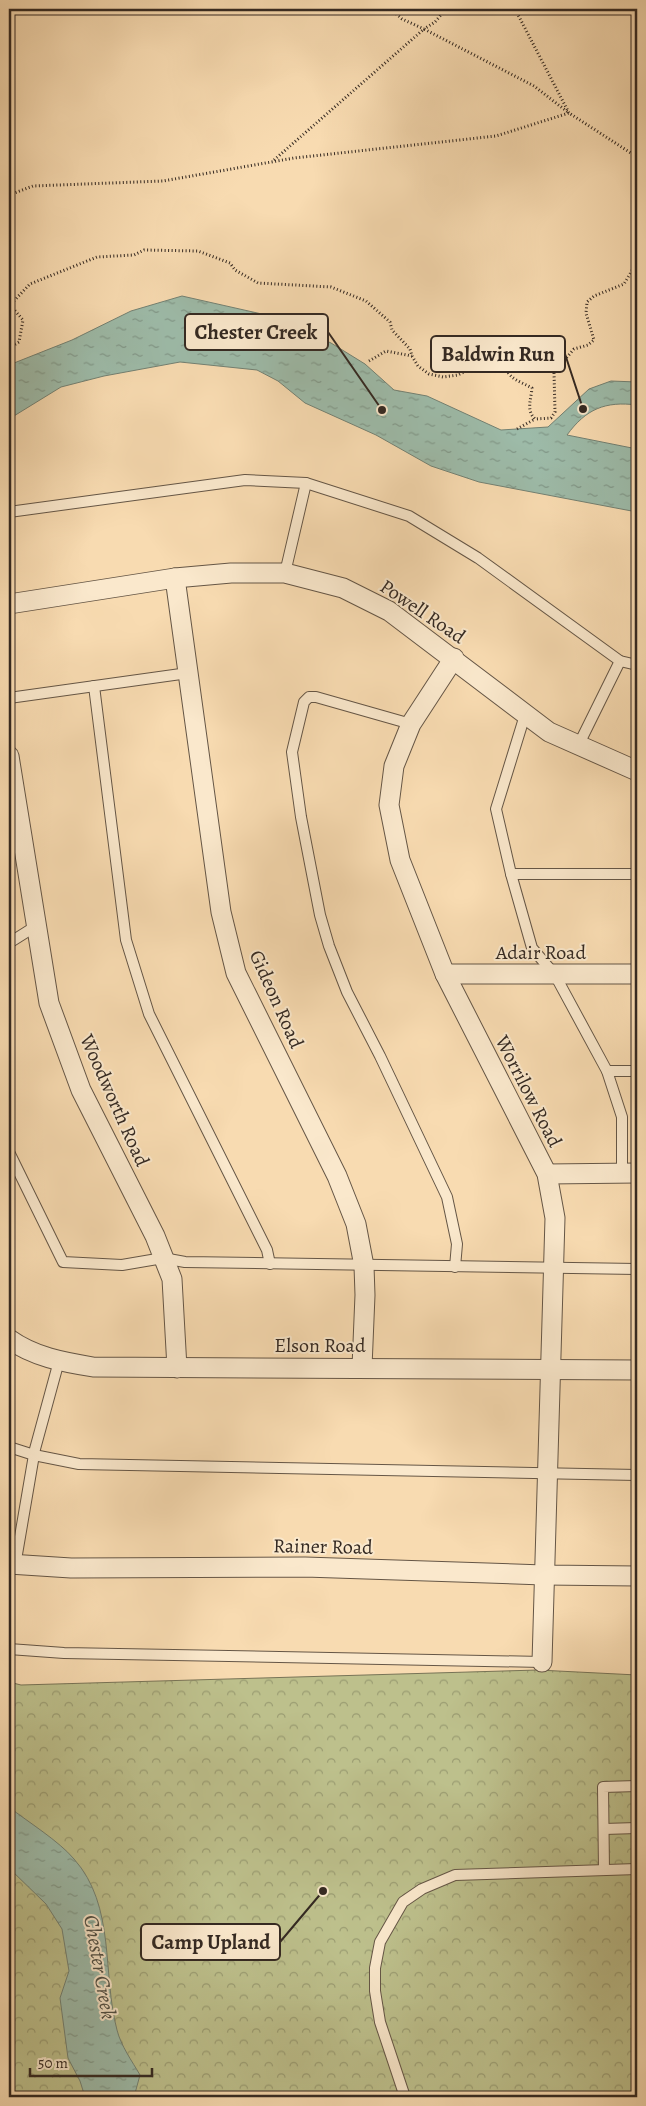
<svg xmlns="http://www.w3.org/2000/svg" width="646" height="2106" font-family="Alegreya,serif">
<defs>
<pattern id="forest-crowns" width="20" height="18" patternUnits="userSpaceOnUse" patternTransform="scale(1.25)"><rect width="20" height="18" fill="#bdc08c"/><path d="M2 6a3 3 0 1 1 6 0M12 15a3 3 0 1 1 6 0" fill="none" stroke="#9a9c72"/></pattern>
<pattern id="water-ripples" width="26" height="14" patternUnits="userSpaceOnUse" patternTransform="scale(1.25)"><rect width="26" height="14" fill="#9dbba9"/><path d="M2 4q2-2 4 0t4 0M15 11q2-2 4 0t4 0" fill="none" stroke="#819889"/></pattern>
</defs>
<rect width="100%" height="100%" fill="#f8dbb1"/>
<filter id="stains"><feTurbulence type="fractalNoise" baseFrequency=".004" numOctaves="4"/><feColorMatrix values="0 0 0 0 .2 0 0 0 0 .09 0 0 0 0 .02 0 0 0 .5 -.17"/></filter>
<radialGradient id="worn" r=".72"><stop offset=".6" stop-color="#630" stop-opacity="0"/><stop offset="1" stop-color="#630" stop-opacity=".3"/></radialGradient>
<polygon fill="url(#forest-crowns)" stroke="#787457" points="538,1670 637,1675 637,2097 9,2097 9,1682 21,1685"/>
<g fill="url(#water-ripples)" stroke="#738173">
<path d="M 182,296 L 275,317 L 331,343 L 365,364 L 394,390 L 427,396 L 501,430 L 548,427 L 589,389 L 611,381 L 637,382 L 637,405 C 605,401 586,409 567,435 L 637,449 L 637,512 L 479,482 L 431,466 L 376,435 L 305,403 L 278,381 L 257,370 L 180,362 L 104,376 L 61,387 L 9,419 L 9,365 L 72,340 L 131,311 Z"/>
<path d="M 9,1807 C 28,1822 59,1841 74,1859 C 116,1906 102,1974 117,2030 C 121,2046 132,2061 140,2075 L 134,2097 L 85,2097 L 80,2081 L 68,2058 L 60,1998 L 69,1971 L 62,1929 L 46,1904 L 9,1868 Z"/>
</g>
<g fill="none" stroke-linecap="round" stroke-linejoin="round">
<defs>
<g id="service">
<polyline points="9,512 245,480 306,483 409,516 478,558 620,661 637,665"/>
<polyline points="285,573 306,483"/>
<polyline points="94,686 126,940 149,1014 267,1250 270,1264"/>
<polyline points="9,698 188,673"/>
<polyline points="525,715 496,809 511,874 532,948 555,975 607,1071 622,1117 622,1173"/>
<polyline points="411,724 316,697 309,697 304,702 292,752 301,817 320,915 329,946 347,992 380,1056 447,1197 457,1244 455,1267"/>
<polyline points="579,744 620,661"/>
<polyline points="511,874 637,874"/>
<polyline points="9,943 36,926"/>
<polyline points="607,1071 637,1071"/>
<polyline points="9,1152 63,1262 122,1265 163,1258 185,1262 637,1269"/>
<polyline points="9,1447 34,1455 79,1464 637,1475"/>
<polyline points="15,1566 35,1449 59,1361"/>
<polyline points="9,1649 64,1653 542,1662"/>
<polyline points="604,1829 637,1828"/>
<polyline points="604,1870 603,1787 637,1786"/>
<polyline points="405,2097 380,2022 375,1991 375,1968 380,1942 403,1902 422,1889 455,1875 637,1869"/>
</g>
<g id="minor">
<polyline points="175,578 221,912 236,973 337,1176 356,1224 364,1266 365,1295 362,1367"/>
<polyline points="9,604 175,578 231,573 285,573 343,588 389,611 549,732 637,771"/>
<polyline points="454,658 411,724 394,766 389,805 400,860 445,974 547,1174 555,1218 542,1662"/>
<polyline points="9,756 49,1003 81,1090 155,1236 172,1279 177,1368"/>
<polyline points="445,974 637,974"/>
<polyline points="547,1174 637,1173"/>
<path d="M 9,1339 C 34,1357 63,1362 93,1367 L 637,1370"/>
<polyline points="9,1564 71,1568 305,1567 544,1575 637,1576"/>
</g>
</defs>
<use href="#service" stroke="#655646" stroke-width="12"/>
<use href="#minor" stroke="#655646" stroke-width="21"/>
<g stroke="#342922" stroke-width="3" stroke-dasharray="1 2.5" stroke-linecap="butt">
<polyline points="391,9 402,19 424,29 435,22 446,9"/>
<polyline points="274,160 424,29 534,86 569,113 515,9"/>
<polyline points="9,195 33,186 163,181 294,158 496,136 569,113 637,157"/>
<path d="M 9,306 L 30,284 L 97,257 L 134,255 L 144,250 L 198,251 L 230,263 L 235,270 L 258,283 L 331,287 L 366,301 L 390,322 L 392,330 L 410,349 L 412,356 L 418,366 L 429,374 L 443,377 L 458,375 L 466,371 C 469,356 490,352 501,363 C 505,367 507,372 511,376 C 516,381 525,384 532,388 C 531,400 526,410 535,419 L 551,418 L 555,412 L 554,372 L 574,349 L 588,345 L 594,340 L 586,313 L 587,302 L 594,296 L 624,284 L 637,262"/>
<polyline points="9,348 19,342 23,320 11,306"/>
<polyline points="369,361 386,351 412,356"/>
<polyline points="517,429 535,419"/>
</g>
<use href="#service" stroke="#fae8cc" stroke-width="10"/>
<use href="#minor" stroke="#fae8cc" stroke-width="19"/>
</g>
<g text-anchor="middle" stroke-width="4" stroke-linejoin="round" paint-order="stroke">
<g font-size="20" fill="#342922" stroke="#fae8cc">
<text transform="translate(423 611) rotate(34)" y="7">Powell Road</text>
<text x="541" y="959">Adair Road</text>
<text transform="translate(277 999) rotate(66)" y="7">Gideon Road</text>
<text transform="translate(529 1091) rotate(63)" y="7">Worrilow Road</text>
<text transform="translate(115 1100) rotate(66)" y="7">Woodworth Road</text>
<text x="320" y="1352">Elson Road</text>
<text transform="translate(323 1546) rotate(1)" y="7">Rainer Road</text>
</g>
<g font-size="21" font-style="italic" fill="#4e4e44" stroke="#fae8cc">
<text transform="translate(100 1967) rotate(80)" y="7">Chester Creek</text>
</g>
</g>
<path fill="none" stroke="#342922" stroke-width="2" d="M382 410L328 332M583 409L565 354M323 1891L280 1942"/>
<g fill="#342922" stroke="#fae8cc" stroke-width="2">
<circle cx="382" cy="410" r="5"/>
<circle cx="583" cy="409" r="5"/>
<circle cx="323" cy="1891" r="5"/>
</g>
<g fill="#fae8cc" stroke="#342922" stroke-width="2">
<rect x="185" y="314" width="143" height="36" rx="5"/>
<rect x="431" y="336" width="134" height="36" rx="5"/>
<rect x="141" y="1924" width="139" height="36" rx="5"/>
</g>
<g font-size="21" text-anchor="middle" font-weight="bold" fill="#342922">
<text x="256" y="339">Chester Creek</text>
<text x="498" y="361">Baldwin Run</text>
<text x="211" y="1949">Camp Upland</text>
</g>
<rect width="646" height="2106" fill="none" stroke="#f8dbb1" stroke-width="30"/>
<rect x="10" y="10" width="626" height="2086" fill="none" stroke="#342922" stroke-width="2.5"/>
<rect x="15" y="15" width="616" height="2076" fill="none" stroke="#342922"/>
<path d="M30 2068v8h122v-8" fill="none" stroke="#342922" stroke-width="2.5"/>
<text x="38" y="2068" font-size="15" fill="#342922" stroke="#fae8cc" stroke-width="4" paint-order="stroke">50 m</text>
<rect width="100%" height="100%" filter="url(#stains)"/>
<rect width="100%" height="100%" fill="url(#worn)"/>
</svg>
